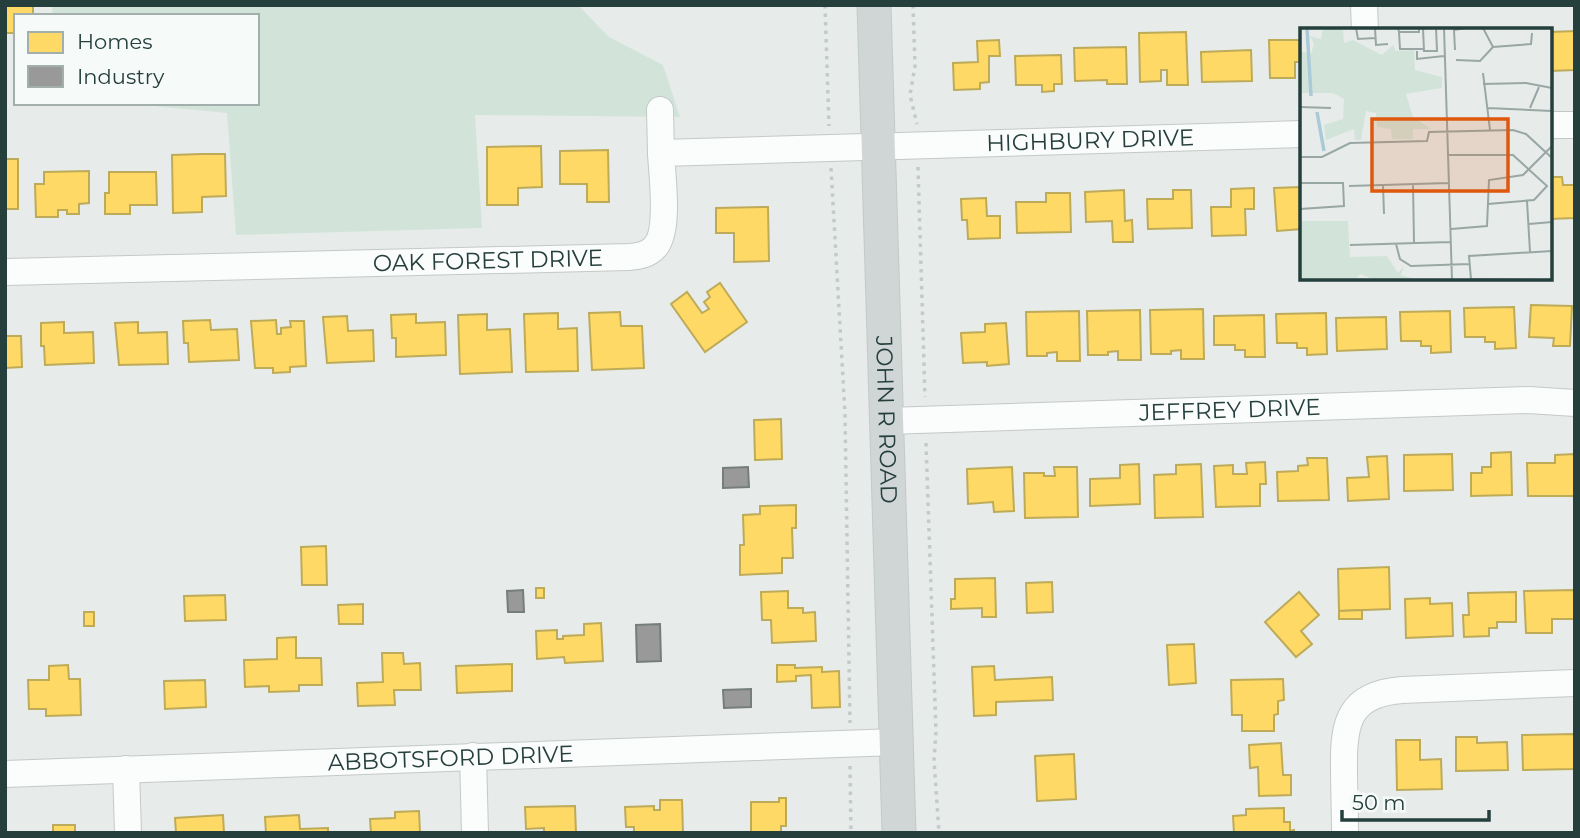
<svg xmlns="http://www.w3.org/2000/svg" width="1580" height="838" font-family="Montserrat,sans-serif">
<rect width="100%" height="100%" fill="#e7ecea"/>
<polygon fill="#d2e4da" points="52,5 578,5 609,37 663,65 680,117 475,115 482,228 236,235 227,113 121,103 257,103 257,16 53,16"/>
<g fill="#ffd966" stroke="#beab59" stroke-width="2">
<polygon points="5,5 33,5 33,16 16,16 16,33 5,33"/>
<polygon points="1575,31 1575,70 1550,71 1550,32"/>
<polygon points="1186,32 1188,85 1167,85 1167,70 1161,70 1161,81 1140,82 1139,33"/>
<polygon points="999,40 1000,56 989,56 989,82 980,83 980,89 954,90 953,63 978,62 977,41"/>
<polygon points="1269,40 1302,40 1302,62 1295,62 1295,78 1270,78"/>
<polygon points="1126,47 1127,84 1107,84 1107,80 1075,81 1074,48"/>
<polygon points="1251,50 1252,81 1202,82 1201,52"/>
<polygon points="1061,55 1062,84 1054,84 1054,91 1042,92 1042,85 1016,85 1015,56"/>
<polygon points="541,146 542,187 518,188 518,205 487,205 487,147"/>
<polygon points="608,150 609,202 587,202 587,184 560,184 560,151"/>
<polygon points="202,154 225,154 226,196 202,197 202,212 173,213 172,155"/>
<rect x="5" y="159" width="13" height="50"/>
<polygon points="89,171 89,203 79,204 79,214 67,214 67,210 58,210 58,217 36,217 35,184 44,184 44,172"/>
<polygon points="109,172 156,172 157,205 130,205 130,214 105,214 105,193 109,193"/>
<polygon points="1550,177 1562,177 1563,185 1575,185 1575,218 1550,219"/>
<polygon points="1300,187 1302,229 1277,231 1274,188"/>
<polygon points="1254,188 1254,209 1245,209 1246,235 1212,236 1211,207 1231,207 1231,189"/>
<polygon points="1124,190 1125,221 1132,220 1133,242 1113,242 1112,221 1086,222 1085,192"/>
<polygon points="1173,190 1191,190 1192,228 1148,229 1147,199 1173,199"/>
<polygon points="1046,193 1070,193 1071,232 1017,233 1016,202 1046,202"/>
<polygon points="986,198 987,216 1000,216 1000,238 968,239 967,220 962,220 961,199"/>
<polygon points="768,207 769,261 734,262 734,233 716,233 716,208"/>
<polygon points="720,283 747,322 705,352 671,304 687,292 702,313 709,309 704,302 710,297 707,292"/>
<polygon points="1531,305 1572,306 1570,346 1553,346 1554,338 1529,337"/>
<polygon points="1514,307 1516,348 1495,349 1495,342 1485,342 1485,337 1465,337 1464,308"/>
<polygon points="1203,309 1204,359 1181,359 1181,350 1171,351 1171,354 1151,354 1150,310"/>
<polygon points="1140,310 1141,360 1118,360 1118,351 1108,352 1108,355 1088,355 1087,311"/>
<polygon points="1079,311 1080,361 1057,361 1057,352 1047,353 1047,356 1027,356 1026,312"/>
<polygon points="1450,311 1451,352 1431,353 1431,346 1421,346 1421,341 1401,341 1400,312"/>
<polygon points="620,312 621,326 642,326 644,368 592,370 589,313"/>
<polygon points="558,313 558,329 577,328 578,371 526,372 524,314"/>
<polygon points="1326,313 1327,354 1307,355 1307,348 1297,348 1297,343 1277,343 1276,314"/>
<polygon points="416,314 416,323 445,322 446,355 396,357 396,338 392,338 391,315"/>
<polygon points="487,314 487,330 510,329 512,372 460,374 458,315"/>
<polygon points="1264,315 1265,357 1245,357 1245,350 1235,350 1235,345 1214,345 1214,316"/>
<polygon points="347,316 348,331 373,330 374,361 327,363 323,317"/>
<polygon points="1386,317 1387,349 1337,351 1336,318"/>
<polygon points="210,320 211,330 237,329 239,360 189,362 188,343 184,343 183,321"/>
<polygon points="276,320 277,334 281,334 281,328 291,327 290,321 304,321 306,366 290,367 290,372 273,373 273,368 255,368 251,321"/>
<polygon points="64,322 64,333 93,332 94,363 45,365 44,346 41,346 41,323"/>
<polygon points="138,322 138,333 167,332 168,364 119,365 115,323"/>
<polygon points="1006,323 1009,364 987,366 987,362 963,363 961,333 985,332 985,324"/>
<polygon points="5,336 21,336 22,367 5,368"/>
<polygon points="781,419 782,459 755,460 754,420"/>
<polygon points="1511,452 1512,495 1471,496 1471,473 1482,473 1482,467 1491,467 1491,453"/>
<polygon points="1452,454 1453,490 1404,491 1404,455"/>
<polygon points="1575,454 1575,496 1528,496 1527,463 1555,463 1555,455"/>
<polygon points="1387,456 1389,499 1348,501 1347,478 1369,477 1367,457"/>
<polygon points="1307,458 1327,458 1329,500 1278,501 1277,472 1298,471 1298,466 1308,465"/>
<polygon points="1265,462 1266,484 1260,484 1260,506 1216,507 1214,466 1233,465 1233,474 1247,474 1246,463"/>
<polygon points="1139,464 1140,504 1090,506 1090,479 1120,478 1120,465"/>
<polygon points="1201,464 1203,517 1155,518 1154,475 1176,474 1176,465"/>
<polygon points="1012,467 1014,511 994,512 993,502 968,504 967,469"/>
<polygon points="1054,467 1077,467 1078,517 1025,518 1024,473 1044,473 1044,476 1055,476"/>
<polygon points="796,505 796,528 792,528 793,558 782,558 782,573 740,575 740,545 744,545 743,515 760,514 760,506"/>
<polygon points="326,546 327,585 302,585 301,547"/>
<polygon points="1389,567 1390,609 1339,611 1338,569"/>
<polygon points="995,578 996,617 982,617 982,608 951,609 951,599 955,599 955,579"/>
<polygon points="1052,582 1053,612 1027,613 1026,583"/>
<rect x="536" y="588" width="8" height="10"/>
<polygon points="1575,590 1575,619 1552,619 1552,633 1526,633 1524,591"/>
<polygon points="788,591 788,608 803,608 803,613 815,612 816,641 772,643 771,620 762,620 761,592"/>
<polygon points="1299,592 1319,615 1301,631 1312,644 1296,657 1265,622"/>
<polygon points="1516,592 1516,622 1497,622 1497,628 1489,628 1489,636 1464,637 1463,615 1469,615 1468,593"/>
<polygon points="225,595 226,620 185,621 184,596"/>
<polygon points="1430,598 1430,604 1452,603 1453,636 1406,638 1405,599"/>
<polygon points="363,604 363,624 339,624 338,605"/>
<polygon points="1362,610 1362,619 1339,619 1339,611"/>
<rect x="84" y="612" width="10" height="14"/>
<polygon points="601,623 603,661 565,663 564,657 537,659 536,631 557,630 557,639 563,639 563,636 584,635 584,624"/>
<polygon points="296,637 296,658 321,658 322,685 299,685 299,691 269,692 269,686 245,687 244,660 277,659 277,638"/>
<polygon points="1194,644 1196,683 1169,685 1167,645"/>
<polygon points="382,653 403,653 404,664 420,663 421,690 394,690 395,705 358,706 357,683 383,682"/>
<polygon points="512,664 512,691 457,693 456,666"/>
<polygon points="68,665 69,679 80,679 81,715 46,716 46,709 29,709 28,680 49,680 49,666"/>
<polygon points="777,665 795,665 795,668 822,667 822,672 839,671 840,707 812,708 811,675 796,676 796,681 777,682"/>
<polygon points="994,666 995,680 1052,677 1053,700 996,702 996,715 974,716 972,667"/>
<polygon points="1283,679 1284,700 1278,701 1278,714 1274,715 1274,731 1242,731 1242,715 1232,715 1231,680"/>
<polygon points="205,680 206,707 165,709 164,681"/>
<polygon points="1575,734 1575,769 1523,770 1522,735"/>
<polygon points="1456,737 1477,737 1477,743 1507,742 1508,770 1456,771"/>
<polygon points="1396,740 1420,740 1420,760 1441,759 1442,789 1397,790"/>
<polygon points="1281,743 1283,775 1291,775 1291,795 1259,796 1258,767 1250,768 1249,745"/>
<polygon points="1074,754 1076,799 1037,801 1035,756"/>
<polygon points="779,798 786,798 786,826 781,826 781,833 751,833 751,802 779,802"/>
<polygon points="660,800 682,800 683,833 634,833 634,827 626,827 625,807 654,806 654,810 660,810"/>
<polygon points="575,806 576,833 544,833 544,828 526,829 525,807"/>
<polygon points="1284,808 1284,822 1290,822 1290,831 1294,830 1294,833 1234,833 1233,816 1246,815 1246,809"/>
<polygon points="419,811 420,833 371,833 370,819 395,818 395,812"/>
<polygon points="223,815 224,833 176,833 175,818"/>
<polygon points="299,815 300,829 328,828 328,833 266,833 265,817"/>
<rect x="53" y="825" width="22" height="8"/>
</g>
<g fill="#999" stroke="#767e7d" stroke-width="2">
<polygon points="748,467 749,487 723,488 723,468"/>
<polygon points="523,590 524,612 508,612 507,591"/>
<polygon points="660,624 661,661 637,662 636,625"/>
<polygon points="751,689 751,707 724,708 723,690"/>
</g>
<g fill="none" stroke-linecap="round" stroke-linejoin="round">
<defs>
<g id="minor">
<polyline points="1364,5 1365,30"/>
<polyline points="660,110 661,153"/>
<polyline points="1550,125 1575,125"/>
<path id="s1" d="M 5,272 L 629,257 C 639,256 648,255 655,247 C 670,231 662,175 661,153 L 1302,134"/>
<path id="s2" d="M 887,421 L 1529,400 L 1575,403"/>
<polyline points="473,756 475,833"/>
<polyline points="126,769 128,833"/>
<path id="s3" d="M 5,774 L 896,742"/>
<path d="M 1345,833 C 1345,811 1344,789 1344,768 C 1343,721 1350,694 1402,690 L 1575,683"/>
</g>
<g id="major">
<path id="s4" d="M 874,5 L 899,833"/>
</g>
</defs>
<use href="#minor" stroke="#c4c9c7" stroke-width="28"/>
<use href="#major" stroke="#c2cac9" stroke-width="35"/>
<g stroke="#c2cbca" stroke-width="3.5" stroke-dasharray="3.5 5" stroke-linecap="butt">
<polyline points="825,5 829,126"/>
<polyline points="913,5 915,66 910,95 917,124"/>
<polyline points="918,167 925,397"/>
<polyline points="831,168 845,414 850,723"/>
<polyline points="926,443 936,732 934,760 939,833"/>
<polyline points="850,766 851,833"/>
</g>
<use href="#minor" stroke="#fbfcfc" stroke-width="26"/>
<use href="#major" stroke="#cfd6d5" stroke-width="33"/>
</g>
<g text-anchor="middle" stroke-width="7" stroke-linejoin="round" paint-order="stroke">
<g font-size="23" fill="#253f3c" stroke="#f6faf9">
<text dy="8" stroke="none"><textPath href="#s1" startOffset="1178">HIGHBURY DRIVE</textPath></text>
<text dy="8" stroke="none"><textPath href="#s1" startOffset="483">OAK FOREST DRIVE</textPath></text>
<text dy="8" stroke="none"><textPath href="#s2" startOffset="343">JEFFREY DRIVE</textPath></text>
<text dy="8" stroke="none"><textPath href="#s4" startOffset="415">JOHN R ROAD</textPath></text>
<text dy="8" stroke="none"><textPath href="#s3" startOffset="446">ABBOTSFORD DRIVE</textPath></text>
</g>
</g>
<g transform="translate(1300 28)">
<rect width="252" height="252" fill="#e7ecea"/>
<path d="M 23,0 L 43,0 L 44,15 L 53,12 L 82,27 L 93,17 L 96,23 L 114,22 L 115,42 L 142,49 L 142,60 L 106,66 L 113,89 L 131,101 L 113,101 L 113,111 L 92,111 L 91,101 L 77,99 L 76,85 L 66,83 L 61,112 L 55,112 L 54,101 L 26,112 L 24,97 L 43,91 L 44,71 L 33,65 L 0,65 L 0,23 L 11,26 L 14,16 L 10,8 L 21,11 ZM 0,193 L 48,193 L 50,229 L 87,228 L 98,245 L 104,238 L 101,247 L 118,252 L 74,252 L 61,246 L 54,252 L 0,252 Z" fill="#d2e4da"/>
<path fill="none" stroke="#aacad8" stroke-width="3.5" d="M 7,0 L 11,68M 17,84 L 24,123"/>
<path fill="none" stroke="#99a7a4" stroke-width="2" d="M 56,0 L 58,11 L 75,10M 75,0 L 76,17 L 88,16M 98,0 L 99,4 L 119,4 L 119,0M 123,0 L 124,23 L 137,23 L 136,0M 144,0 L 152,252M 183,0 L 193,19M 99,4 L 100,21 L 124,21M 155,22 L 154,2 L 166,0M 117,23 L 117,31 L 144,28M 156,32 L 180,33 L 193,19 L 231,16 L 232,5M 183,45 L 190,102M 183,56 L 226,55 L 252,60M 0,79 L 31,80M 188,80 L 252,83M 230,80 L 239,59M 149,127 L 213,127 L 247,158 L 234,172 L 188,176M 0,129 L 22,129 L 50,115 L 127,113 L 129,104 L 213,102 L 226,106 L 252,130M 0,155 L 43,155 L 44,178 L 0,181M 113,156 L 114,215M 83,157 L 84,186M 49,158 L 148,155M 227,173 L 230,224M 229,196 L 252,194M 151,201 L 187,198 L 189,152 L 223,147 L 252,118M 96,216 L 100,231 L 111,238 L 169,236M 50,217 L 150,214M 234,252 L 171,251 L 169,228 L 252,223"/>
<path fill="#de580e" fill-opacity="0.15" stroke="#de580e" stroke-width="3.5" d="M 72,91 L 208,91 L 208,163 L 72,163 Z"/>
<rect width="252" height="252" fill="none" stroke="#253f3c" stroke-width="3.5"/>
</g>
<rect width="1580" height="838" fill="none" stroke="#253f3c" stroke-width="14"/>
<rect x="14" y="14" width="245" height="91" fill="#f6faf9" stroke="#a2afad" stroke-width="2"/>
<rect x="28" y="32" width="35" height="21" fill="#ffd966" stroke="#a2afad" stroke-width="2"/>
<text x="77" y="49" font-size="21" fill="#253f3c">Homes</text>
<rect x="28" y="66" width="35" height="21" fill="#999999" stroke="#a2afad" stroke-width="2"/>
<text x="77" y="84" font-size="21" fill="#253f3c">Industry</text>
<path d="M1342 810v10h147v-10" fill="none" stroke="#253f3c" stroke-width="3.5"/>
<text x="1352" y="810" font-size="21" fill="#253f3c" stroke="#f6faf9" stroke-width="5" paint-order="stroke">50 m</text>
</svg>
